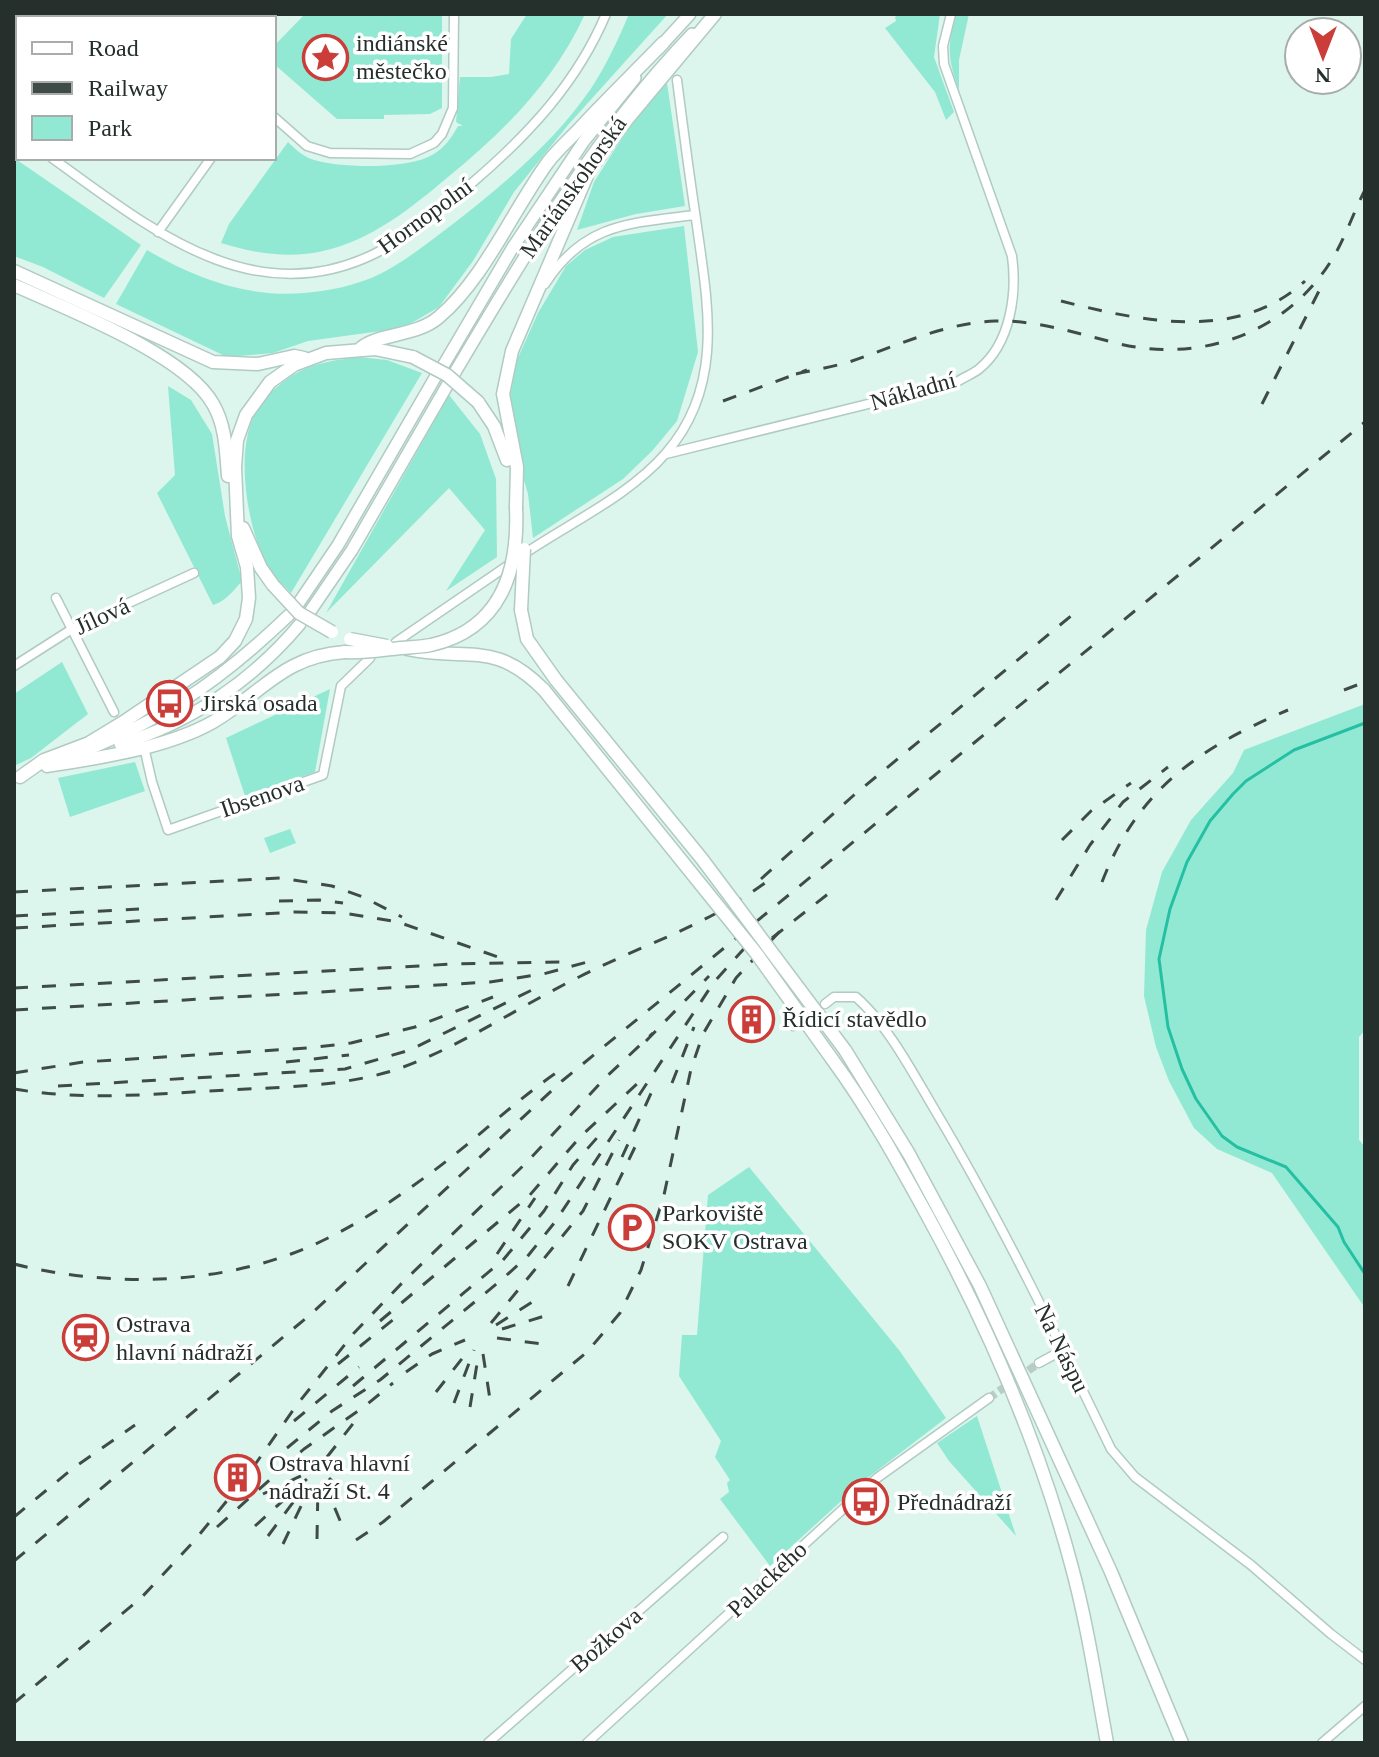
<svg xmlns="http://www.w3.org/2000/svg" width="1379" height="1757" font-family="'Times New Roman',serif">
<rect width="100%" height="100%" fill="#dcf5ed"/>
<g fill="#91e9d3">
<polygon points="305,14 442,14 442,108 430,114 384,115 384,119 337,119 274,64 274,46"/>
<path d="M 527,14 L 585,14 C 554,82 505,130 448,177 C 411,208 372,240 323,251 C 289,259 253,253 221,243 L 229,224 L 288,142 C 296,150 304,157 314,160 C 340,168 403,169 428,157 C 442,151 451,139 458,126 L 463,126 L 456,122 L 460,77 L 491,77 L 509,74 L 511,39 Z"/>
<path d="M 629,14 L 668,14 L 568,125 L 514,192 L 473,261 L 439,307 L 403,328 L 308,341 L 273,353 L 227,357 L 116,304 L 147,250 C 194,278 248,298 304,293 C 329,291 358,285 380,274 C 402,263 421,248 441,233 C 495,192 551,146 590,90 C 606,66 618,40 629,14 Z"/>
<polygon points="899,14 940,14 934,57 954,112 946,120 935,92 885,28 896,21 895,17"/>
<path d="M 969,14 L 959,60 L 959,90 C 948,59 947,48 955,15 Z"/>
<polygon points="667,83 685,206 636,214 577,230 594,182 629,127"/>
<polygon points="14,158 141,245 104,298 43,267 14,256"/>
<polygon points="684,226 698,352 677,421 652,451 623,479 533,538 528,494 516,453 510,397 517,360 538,313 566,266 585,250 613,237"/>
<path d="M 358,357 L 387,360 L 422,373 L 291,593 C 284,586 276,578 270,570 C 248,534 236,460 252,420 C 259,402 277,385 293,375 C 312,363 336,360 358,357 Z"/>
<path d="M 168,386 L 191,400 L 212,434 L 225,516 L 242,581 C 233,591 226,601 213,605 L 157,493 L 175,475 Z"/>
<polygon points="449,395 480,434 496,479 497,557 446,591 485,530 449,488 326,613"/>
<polygon points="62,662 88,714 31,758 14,766 14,694"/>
<polygon points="330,689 315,772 245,796 226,738"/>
<polygon points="1365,704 1365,1030 1359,1037 1359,1140 1365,1147 1365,1308 1272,1173 1217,1149 1194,1128 1169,1081 1156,1047 1144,996 1146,930 1162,872 1191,820 1233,773 1244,750"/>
<polygon points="135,762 145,791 70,817 58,778"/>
<polygon points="290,829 296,843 270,853 264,838"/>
<polygon points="749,1167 899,1350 946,1418 861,1483 770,1566 720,1499 729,1492 727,1483 730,1480 715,1457 721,1441 679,1376 682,1335 697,1335 708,1195"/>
<polygon points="977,1416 1016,1536 949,1461 937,1443"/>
</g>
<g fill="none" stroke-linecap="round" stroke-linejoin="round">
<polyline stroke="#25c0a4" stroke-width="3" points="1365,723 1294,750 1246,781 1233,794 1210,821 1187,862 1170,909 1159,959 1168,1027 1182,1069 1196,1099 1222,1136 1237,1147 1286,1167 1338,1227 1344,1242 1365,1274"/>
<polyline stroke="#b7cdc6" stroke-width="8" stroke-dasharray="8 4" stroke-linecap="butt" points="989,1398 1039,1363"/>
<defs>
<g id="minor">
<polyline points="238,14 242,18"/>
<polyline points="253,18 257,14"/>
<polyline points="14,32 18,32"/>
<polyline points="274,117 307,146 330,153 410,154 434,143 442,134 453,108 454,14"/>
<polyline points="14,131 18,134"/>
<path d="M 52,158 C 147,226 251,314 374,254 C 410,236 441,209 472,183 C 528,135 577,83 606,14"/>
<polyline points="158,232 211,158"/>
<path d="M 545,284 C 584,223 630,223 695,215"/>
<path d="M 666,454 L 957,382 C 964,377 973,374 979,369 C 1011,343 1017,293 1012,256 L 944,64 L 943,46 L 951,14"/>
<path d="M 527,552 C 572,522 631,494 666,453 C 726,385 707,300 696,219 C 689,173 683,127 677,80"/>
<polyline points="56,598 114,712"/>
<polyline points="396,642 507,566"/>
<polyline points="14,666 72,629 194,573"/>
<polyline points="144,747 152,782 168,830 323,775 341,686 370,658"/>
<path d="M 825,1004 L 834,997 L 856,997 C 888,1025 914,1075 936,1112 C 1001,1221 1056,1335 1111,1449 L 1135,1477 L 1251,1565 L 1331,1634 L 1365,1660"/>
<polyline points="793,1026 797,1023"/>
<polyline points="1039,1363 1063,1350"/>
<polyline points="488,1743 723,1537"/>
<polyline points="587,1743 877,1478 989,1398"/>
<polyline points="1322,1743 1365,1706"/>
</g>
<g id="major">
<polyline points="658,49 690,14"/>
<polyline points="443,366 513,247 584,141 635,78"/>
<path d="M 454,374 C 525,254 595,135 692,34"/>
<polyline points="298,604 338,545 436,376"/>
<polyline points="309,613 352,550 448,384"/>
<path d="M 120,744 C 191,723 253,680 300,624"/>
<path d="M 59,761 C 155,725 215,686 289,615"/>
</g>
<g id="highway">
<polyline points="14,271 213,362 258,364 294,356 304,358"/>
<path d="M 14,285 C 67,309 186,355 213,404 C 226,426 226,452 228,476"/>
<path d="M 361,348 C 378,333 416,337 439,317 C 484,279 513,210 548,162 C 558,149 571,138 582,126 C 608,98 636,71 663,43"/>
<polyline points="478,402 494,426 507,460"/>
<polyline points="516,507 517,467 503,394 512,351 589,171 620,128 715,14"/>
<polyline points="243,528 261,568 273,585"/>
<polyline points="521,610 527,639 556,680"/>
<path d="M 407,649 C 467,662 494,639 544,690"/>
<path d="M 47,766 C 99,758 167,748 213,722 C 261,694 283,656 345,652"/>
<polyline points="20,777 44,760 89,743 122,723 220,657 235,641 246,619 249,598 247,567 238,536 235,467 237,440 246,415 270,382 294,365 326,353 375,349 413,357"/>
<polyline points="845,1050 909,1154 980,1286 1111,1572 1182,1743"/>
<path d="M 832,1059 C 868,1108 898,1162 927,1215 C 988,1326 1038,1441 1071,1564 C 1087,1622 1096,1683 1107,1743"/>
</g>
</defs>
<use href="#minor" stroke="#b1cac3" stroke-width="11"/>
<use href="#major" stroke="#b1cac3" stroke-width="14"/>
<use href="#highway" stroke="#b1cac3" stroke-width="15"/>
<use href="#minor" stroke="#fff" stroke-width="8"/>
<use href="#major" stroke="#fff" stroke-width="11"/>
<use href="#highway" stroke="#fff" stroke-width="12"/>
<g stroke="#3f4b47" stroke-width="3" stroke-dasharray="14 14" stroke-linecap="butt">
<path d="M 1061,301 C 1140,321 1238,343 1305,281"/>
<path d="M 796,374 C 814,370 832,367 849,362 C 897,346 944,323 995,321 C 1039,320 1078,334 1120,344 C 1201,363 1286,333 1331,261 C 1345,239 1353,213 1365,190"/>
<polyline points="723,401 807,370"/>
<polyline points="1262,404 1324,281"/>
<polyline points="1344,690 1365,682"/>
<polyline points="1062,840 1091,811 1131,783"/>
<polyline points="761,879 854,795 1077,611"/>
<path d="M 1102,882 C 1138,789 1199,748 1288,710"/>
<polyline points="14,892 281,878 332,886 363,897 402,917"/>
<polyline points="1056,900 1090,845 1123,802 1168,767"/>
<polyline points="279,901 319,900 343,903"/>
<polyline points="14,916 139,909"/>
<polyline points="14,928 295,912 344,913 398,922 498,957"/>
<polyline points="772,938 833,890"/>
<polyline points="14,988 454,964 561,962"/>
<polyline points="14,1010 490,982 543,974 595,960"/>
<polyline points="646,1041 709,976"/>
<polyline points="286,1062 349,1055"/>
<polyline points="14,1073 83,1062 308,1048 351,1043 415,1027 493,997"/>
<polyline points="672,1083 694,1027"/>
<polyline points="58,1086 345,1069 410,1050 536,988"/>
<path d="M 14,1089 C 85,1101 155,1094 226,1090 C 283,1087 340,1087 395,1070 C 459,1048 518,1007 579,977 C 648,942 710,925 773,877"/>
<polyline points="622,1157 652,1091"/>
<polyline points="497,1254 535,1198"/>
<path d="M 14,1264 C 103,1286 204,1286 291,1254 C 340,1236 386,1206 428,1175 C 474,1142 515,1100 562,1069"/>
<polyline points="568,1286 635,1147"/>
<polyline points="380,1321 529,1196 580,1137 638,1083"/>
<polyline points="491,1323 583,1211 619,1140"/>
<polyline points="496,1325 540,1297"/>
<polyline points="502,1329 548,1315"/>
<polyline points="497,1338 550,1345"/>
<polyline points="483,1354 491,1406"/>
<polyline points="338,1364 394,1319"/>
<polyline points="406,1372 432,1354 465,1340"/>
<polyline points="353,1386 503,1260 544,1211 573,1165 603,1131"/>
<polyline points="436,1392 468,1351"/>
<polyline points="454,1403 474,1350"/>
<polyline points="470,1407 477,1364"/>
<polyline points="294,1421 359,1367"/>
<polyline points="287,1448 332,1411 380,1380 500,1281 527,1257 555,1222 714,982 750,942"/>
<polyline points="327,1457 359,1416"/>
<polyline points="329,1478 350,1498"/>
<polyline points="324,1482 341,1523"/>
<polyline points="263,1494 305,1474"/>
<polyline points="14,1517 72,1469 135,1425"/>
<polyline points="255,1526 308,1478"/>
<polyline points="217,1527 304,1449 365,1406 393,1383"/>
<polyline points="268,1536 294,1501"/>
<polyline points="317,1539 318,1483"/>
<polyline points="356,1540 383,1522 587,1352 620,1313 641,1270 664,1195 691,1069 703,1034 736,978 781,930"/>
<polyline points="283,1544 302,1504"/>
<polyline points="14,1561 311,1314 562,1081 1365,422"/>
<polyline points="14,1703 141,1598 195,1540 247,1476 296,1406 354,1333 404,1281 527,1162 605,1078 653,1033"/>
</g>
<defs>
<g id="highway-bridge">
<polyline points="413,357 447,375 478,402"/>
<polyline points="273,585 299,613 332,632"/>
<polyline points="521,610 524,549"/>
<polyline points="350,639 387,646"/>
<path d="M 345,652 C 365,653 381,650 401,648 C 411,647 421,647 431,645 C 501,629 519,571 516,507"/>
<polyline points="556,680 702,859 845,1050"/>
<polyline points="544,690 756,953 832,1059"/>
</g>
</defs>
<use href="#highway-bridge" stroke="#b1cac3" stroke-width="15" stroke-linecap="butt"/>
<use href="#highway-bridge" stroke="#fff" stroke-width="12"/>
</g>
<defs>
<symbol id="sight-ring" viewBox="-11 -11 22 22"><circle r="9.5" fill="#fff" stroke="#cb3d38" stroke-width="1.5"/><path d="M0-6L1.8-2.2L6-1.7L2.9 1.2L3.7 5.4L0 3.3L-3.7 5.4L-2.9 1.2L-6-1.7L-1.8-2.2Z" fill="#cb3d38"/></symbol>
<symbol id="bus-ring" viewBox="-11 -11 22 22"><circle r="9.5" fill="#fff" stroke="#cb3d38" stroke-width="1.5"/><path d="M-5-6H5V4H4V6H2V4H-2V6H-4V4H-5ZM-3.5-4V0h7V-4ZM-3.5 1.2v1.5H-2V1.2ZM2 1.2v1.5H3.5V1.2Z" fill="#cb3d38"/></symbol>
<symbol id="building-ring" viewBox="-11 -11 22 22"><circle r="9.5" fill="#fff" stroke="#cb3d38" stroke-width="1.5"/><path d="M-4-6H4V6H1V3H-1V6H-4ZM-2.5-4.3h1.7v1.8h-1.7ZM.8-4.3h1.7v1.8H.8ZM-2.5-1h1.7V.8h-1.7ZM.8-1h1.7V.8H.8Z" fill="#cb3d38"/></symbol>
<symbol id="parking-ring" viewBox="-11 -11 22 22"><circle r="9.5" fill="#fff" stroke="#cb3d38" stroke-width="1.5"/><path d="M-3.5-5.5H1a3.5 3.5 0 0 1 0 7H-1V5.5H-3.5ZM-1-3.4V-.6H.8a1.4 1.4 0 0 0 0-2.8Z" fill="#cb3d38"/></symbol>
<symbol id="station-ring" viewBox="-11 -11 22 22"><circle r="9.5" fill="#fff" stroke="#cb3d38" stroke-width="1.5"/><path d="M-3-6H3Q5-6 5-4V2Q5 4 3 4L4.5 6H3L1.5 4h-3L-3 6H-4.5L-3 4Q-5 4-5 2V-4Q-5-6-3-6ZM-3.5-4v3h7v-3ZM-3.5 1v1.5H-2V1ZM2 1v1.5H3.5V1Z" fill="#cb3d38"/></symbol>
</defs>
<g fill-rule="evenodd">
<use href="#sight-ring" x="300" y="32" width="51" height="51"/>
<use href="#bus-ring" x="144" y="678" width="51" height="51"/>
<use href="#building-ring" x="726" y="994" width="51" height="51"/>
<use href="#parking-ring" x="606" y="1202" width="51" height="51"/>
<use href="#station-ring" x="60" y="1312" width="51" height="51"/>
<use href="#building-ring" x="212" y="1452" width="51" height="51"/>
<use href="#bus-ring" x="840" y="1476" width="51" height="51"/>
</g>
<g text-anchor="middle" stroke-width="7" stroke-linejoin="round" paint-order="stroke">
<g font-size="24" fill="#252f2c" stroke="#fff" text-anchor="start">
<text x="356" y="51">indiánské<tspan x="356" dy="28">městečko</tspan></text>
<text x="201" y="711">Jirská osada</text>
<text x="782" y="1027">Řídicí stavědlo</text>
<text x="662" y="1221">Parkoviště<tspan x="662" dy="28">SOKV Ostrava</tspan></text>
<text x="116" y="1332">Ostrava<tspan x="116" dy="28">hlavní nádraží</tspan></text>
<text x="269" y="1471">Ostrava hlavní<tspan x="269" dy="28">nádraží St. 4</tspan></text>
<text x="897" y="1510">Přednádraží</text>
</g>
<g font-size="24" fill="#252f2c" stroke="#fff">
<text transform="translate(573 187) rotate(-55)" y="8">Mariánskohorská</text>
<text transform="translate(425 216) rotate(-36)" y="8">Hornopolní</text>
<text transform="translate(913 391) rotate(-16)" y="8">Nákladní</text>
<text transform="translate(102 616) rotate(-25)" y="8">Jílová</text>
<text transform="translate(262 796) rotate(-19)" y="8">Ibsenova</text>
<text transform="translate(1062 1348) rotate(64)" y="8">Na Náspu</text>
<text transform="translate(767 1579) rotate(-43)" y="8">Palackého</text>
<text transform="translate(606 1640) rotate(-41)" y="8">Božkova</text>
</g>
</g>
<rect width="1379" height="1757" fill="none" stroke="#252f2c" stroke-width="32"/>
<rect x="16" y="16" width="260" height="144" fill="#ffffff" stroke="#a8acab" stroke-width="2"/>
<rect x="32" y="42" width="40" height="12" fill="#ffffff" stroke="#a8acab" stroke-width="2"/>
<text x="88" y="56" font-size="24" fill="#252f2c">Road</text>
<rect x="32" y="82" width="40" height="12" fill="#3f4b47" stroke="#a8acab" stroke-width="2"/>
<text x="88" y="96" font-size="24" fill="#252f2c">Railway</text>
<rect x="32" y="116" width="40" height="24" fill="#91e9d3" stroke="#a8acab" stroke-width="2"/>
<text x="88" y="136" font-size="24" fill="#252f2c">Park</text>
<g transform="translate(1323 56) rotate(180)"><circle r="38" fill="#ffffff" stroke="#a8acab" stroke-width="2"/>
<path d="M0-6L14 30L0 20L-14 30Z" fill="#cb3d38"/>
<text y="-12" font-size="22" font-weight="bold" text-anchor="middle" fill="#252f2c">N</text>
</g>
</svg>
